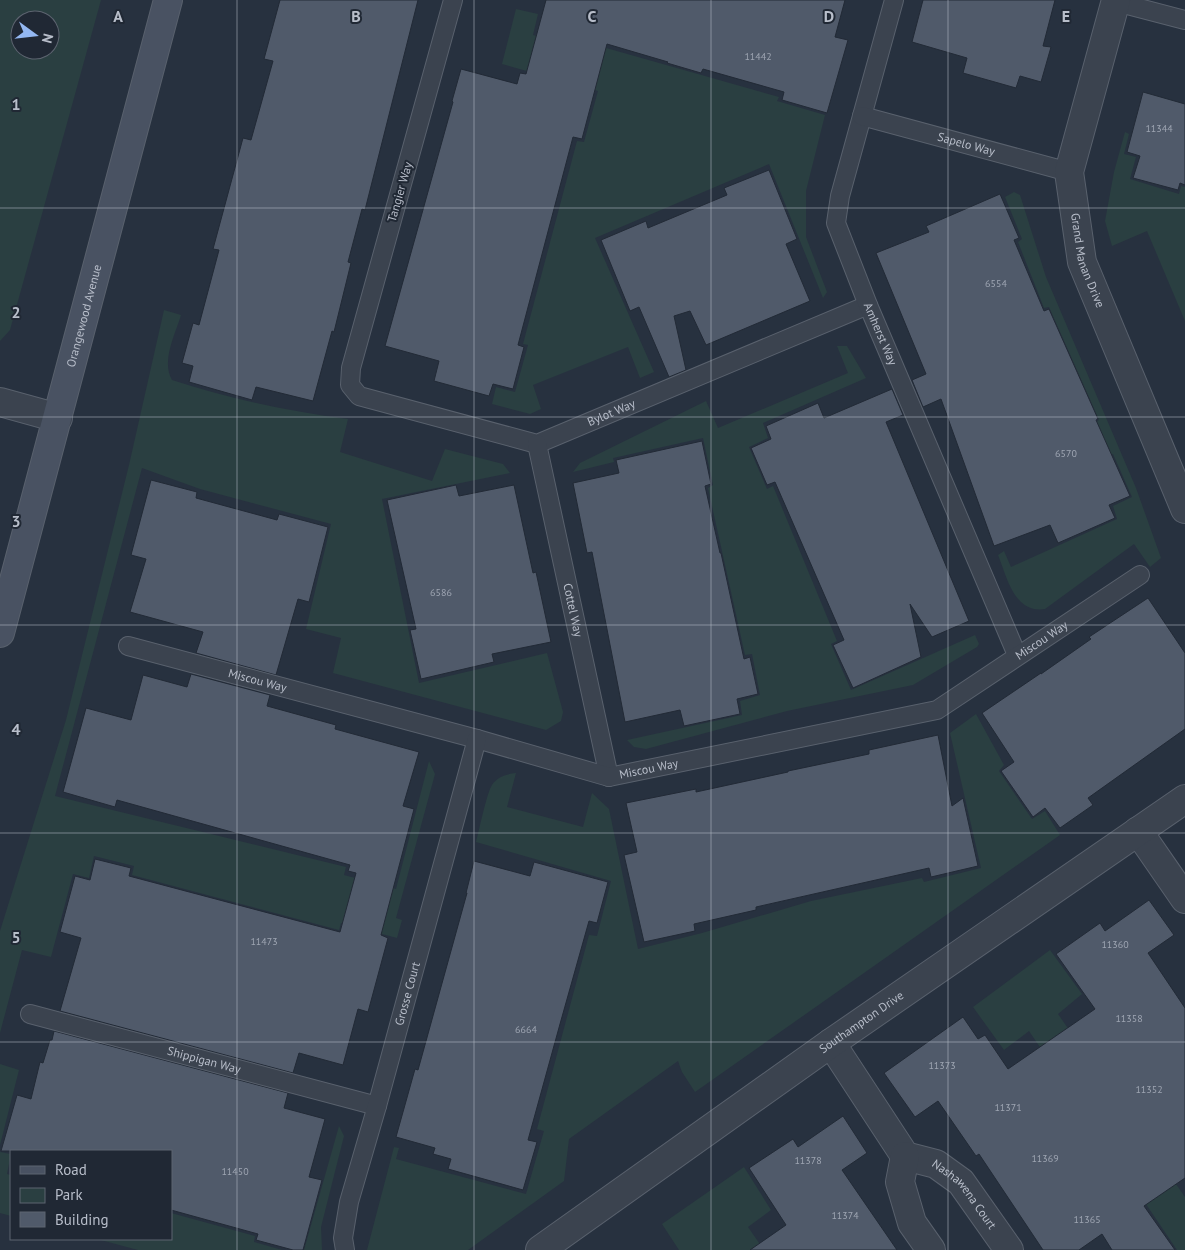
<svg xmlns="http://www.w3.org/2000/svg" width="1185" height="1250" font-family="'PT Sans',sans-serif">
<rect width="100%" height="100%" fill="#27313f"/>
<g fill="#2a3f41" fill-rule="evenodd">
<path d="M 0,0 L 101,0 L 10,330 L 0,341 ZM 20,20 L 50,20 L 50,50 L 20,50 Z"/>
<polygon points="516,9 538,14 533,35 576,47 578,40 779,97 777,101 825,115 806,191 806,237 827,292 823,298 769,164 595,238 654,372 640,378 628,347 533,385 541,409 530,414 492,404 496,387 515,392 528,345 523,344 577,141 584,142 598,91 502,64"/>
<polygon points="1125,132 1129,134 1124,154 1136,157 1130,179 1179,194 1181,186 1185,187 1185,321 1147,231 1112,246 1105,221 1114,172"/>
<path d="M 1014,192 L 1020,195 L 1046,277 L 1136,488 L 1161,558 L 1150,567 L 1134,544 L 1045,609 C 1014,614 1007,577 998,555 L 1004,551 L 1011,567 L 1117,519 L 1113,506 L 1132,497 L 1113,454 L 1107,456 L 1093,424 L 1099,420 L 1049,307 L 1044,308 L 1018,242 L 1022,239 L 1005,197 Z"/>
<path d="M 164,310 L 181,315 C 175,335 161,361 172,380 C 230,399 288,411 348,419 L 340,452 L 432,481 L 445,449 L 503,464 L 510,473 L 382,499 L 419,683 L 547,653 L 563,712 L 561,721 L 546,730 L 333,673 L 341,638 L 306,629 L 331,524 L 200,489 L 142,468 L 55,796 L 346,867 L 344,875 L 396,889 L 429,761 L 435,774 L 396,918 L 402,920 L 397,938 L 341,923 L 339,930 L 132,875 L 134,866 L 94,856 L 89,878 L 73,874 L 51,957 L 22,950 L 0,1033 L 0,931 L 66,720 L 129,465 Z"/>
<polygon points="837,346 847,346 866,378 763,423 768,438 749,447 767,489 773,486 837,641 831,644 851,690 975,635 979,644 977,647 913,685 787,711 646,749 634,747 627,740 742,715 740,701 760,695 752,654 745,655 708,488 713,485 703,438 613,458 614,462 573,472 580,463 706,401 718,428 848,373"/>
<path d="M 976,714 L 1004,765 L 999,771 L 1032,819 L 1045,811 L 1060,835 L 695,1092 L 682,1072 L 678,1061 L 569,1139 L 564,1181 L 468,1250 L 367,1250 L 394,1147 L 399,1148 L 396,1159 L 526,1194 L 544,1131 L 537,1129 L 589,935 L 597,936 L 611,881 L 476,842 C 479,831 487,792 492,785 C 497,777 506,774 516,773 L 507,807 L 583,827 L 592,793 L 609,809 L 638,949 L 702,933 L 811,901 L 922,878 L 924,882 L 981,868 L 950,733 Z"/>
<polygon points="1050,950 1082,994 1058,1014 1185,1197 1185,1250 1177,1250 1029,1031 1004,1050 973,1007"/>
<polygon points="0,1064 19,1070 0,1145"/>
<polygon points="339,1126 344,1136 321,1227 322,1250 304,1250"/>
<polygon points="0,1152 11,1154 7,1174 11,1175 11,1216 0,1213"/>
<polygon points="744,1167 771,1210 748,1227 764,1250 679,1250 662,1224"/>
<polygon points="171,1213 255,1236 254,1242 282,1250 138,1250 97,1239 171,1239"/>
</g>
<g fill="#505a6a" stroke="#222a36">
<polygon points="280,0 418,0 365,210 362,209 348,262 351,263 334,332 332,331 313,401 256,387 252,400 189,382 193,366 182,363 193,323 199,325 219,250 213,249 243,138 251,140 273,61 264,59"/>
<polygon points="546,0 845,0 835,37 848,40 827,113 782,100 784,92 703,69 701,73 667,63 668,62 607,44 582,139 573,137 518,345 524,347 513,389 493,384 489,396 434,381 439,361 385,346 453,102 452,101 461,69 517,84 520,73 526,74"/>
<polygon points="923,0 1055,0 1043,46 1051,47 1041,82 1020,76 1016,88 963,73 967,58 912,42"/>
<polygon points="1143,92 1185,104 1185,185 1180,183 1178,190 1133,178 1140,156 1127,152"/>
<polygon points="769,170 797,239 786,244 810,301 706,345 690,311 674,316 686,370 669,377 639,307 630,311 601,240 646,221 648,228 727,195 724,188"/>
<polygon points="1000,194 1019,238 1014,240 1044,311 1049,309 1098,419 1096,420 1130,496 1109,505 1115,518 1058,543 1050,525 994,546 941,399 923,407 912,380 926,374 876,253 929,232 926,226"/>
<polygon points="892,389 903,415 886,422 969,621 932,637 910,604 921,657 853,688 833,645 844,640 775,482 767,485 751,448 771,439 766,426 818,403 824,418"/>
<polygon points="702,441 711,484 705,486 720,553 721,553 744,659 750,657 758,694 737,699 740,714 684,726 680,710 625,722 592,552 587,553 573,483 619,473 616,460"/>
<polygon points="151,480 197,492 196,498 277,520 279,514 328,527 309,602 298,599 276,675 196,653 203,632 130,612 146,559 131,555"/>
<polygon points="456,485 459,496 514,485 533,573 536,572 551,642 492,654 494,662 421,679 410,630 416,629 387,500"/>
<polygon points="1148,598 1185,653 1185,729 1088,798 1093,805 1060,828 1045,808 1033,817 1001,771 1014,762 982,713 1041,673 1041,674 1091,639 1089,637"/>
<polygon points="191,674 270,695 267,706 336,725 335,729 419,752 403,806 414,809 381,935 388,938 368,1012 358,1009 343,1065 299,1053 293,1073 60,1011 81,938 60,932 75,876 90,880 95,859 131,868 129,876 340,932 356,873 348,871 350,865 117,800 115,807 63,792 86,708 131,720 143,675 187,687"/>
<polygon points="938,735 952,806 963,798 978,866 931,877 929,868 756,907 756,910 694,924 695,931 644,942 624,855 637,852 626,803 696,789 696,792 788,772 788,771 869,754 869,750"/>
<polygon points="474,861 530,876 534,862 608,882 597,923 589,921 560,1024 528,1140 537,1142 523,1190 448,1169 451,1159 433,1154 435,1148 396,1137 415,1069 418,1070 467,893 466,893"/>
<polygon points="1149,900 1174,935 1148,953 1185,1008 1185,1178 1144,1206 1175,1250 1112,1250 1102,1234 1079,1250 1043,1250 979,1154 976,1156 938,1101 915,1117 884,1073 963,1017 978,1039 985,1035 1008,1069 1095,1009 1056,954 1100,923 1105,931"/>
<polygon points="54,1031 288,1093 284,1108 325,1119 309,1177 322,1180 303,1250 293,1250 256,1240 258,1234 171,1210 171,1151 1,1151 17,1095 31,1099 40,1062 43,1063 50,1040 52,1040"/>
<polygon points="843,1116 867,1153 842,1170 897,1250 750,1250 786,1225 749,1168 793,1139 798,1147"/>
</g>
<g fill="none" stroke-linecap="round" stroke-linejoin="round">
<defs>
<g id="lane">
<path id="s1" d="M 453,0 L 351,368 L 350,385 L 359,396 L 537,444 L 868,305"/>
<path id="s2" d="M 894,0 L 840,196 L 836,223 L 868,305 L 1017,655"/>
<polyline points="1116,2 1185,20"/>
<path id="s3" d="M 862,116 L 1069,172"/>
<path id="s4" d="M 537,444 L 609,777"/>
<path id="s5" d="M 128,646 L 477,739 L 609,777 L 937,710 L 1140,575"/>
<path id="s6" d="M 30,1014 L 377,1106"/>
<path id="s7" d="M 345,1250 L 343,1238 L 349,1202 L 377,1106 L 477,739"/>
</g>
<g id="street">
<path id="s8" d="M 1116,0 L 1069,172 L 1082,262 L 1185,509"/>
<polyline points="0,402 58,418"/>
<polyline points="1138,831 1185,899"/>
<path id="s9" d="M 831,1043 L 905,1156 L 936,1164 L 961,1182 L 1009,1250"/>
<polyline points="905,1156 900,1182 912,1223 931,1250"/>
<path id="s10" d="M 540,1250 L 831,1043 L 1185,799"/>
</g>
<g id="secondary">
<path id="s11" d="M 0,633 L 168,0"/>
</g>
</defs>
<use href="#lane" stroke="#59616d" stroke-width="20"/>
<use href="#street" stroke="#59616d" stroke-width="30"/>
<use href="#secondary" stroke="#59616d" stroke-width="30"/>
<use href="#lane" stroke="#3b434f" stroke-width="18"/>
<use href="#street" stroke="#3b434f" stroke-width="28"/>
<use href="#secondary" stroke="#495262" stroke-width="28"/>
</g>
<path fill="none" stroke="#b8beca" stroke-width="1" stroke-opacity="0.55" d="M 237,0 L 237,1250M 474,0 L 474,1250M 711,0 L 711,1250M 948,0 L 948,1250M 0,208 L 1185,208M 0,417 L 1185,417M 0,625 L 1185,625M 0,833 L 1185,833M 0,1042 L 1185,1042"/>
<g text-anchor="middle" stroke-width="4" stroke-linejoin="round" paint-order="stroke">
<g font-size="10" fill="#9ea5b2">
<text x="758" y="60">11442</text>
<text x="1159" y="132">11344</text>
<text x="996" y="287">6554</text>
<text x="1066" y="457">6570</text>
<text x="441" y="596">6586</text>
<text x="264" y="945">11473</text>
<text x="1115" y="948">11360</text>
<text x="1129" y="1022">11358</text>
<text x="526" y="1033">6664</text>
<text x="942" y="1069">11373</text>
<text x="1149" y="1093">11352</text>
<text x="1008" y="1111">11371</text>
<text x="1045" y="1162">11369</text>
<text x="808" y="1164">11378</text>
<text x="235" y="1175">11450</text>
<text x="845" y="1219">11374</text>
<text x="1087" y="1223">11365</text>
</g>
<g font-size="12" fill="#b8beca" stroke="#202834">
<text dy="4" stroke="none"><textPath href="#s3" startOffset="108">Sapelo Way</textPath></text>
<text transform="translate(400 192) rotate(-74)" y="4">Tangier Way</text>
<text dy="4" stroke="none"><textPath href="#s8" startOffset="269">Grand Manan Drive</textPath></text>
<text dy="4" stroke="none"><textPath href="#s11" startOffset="328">Orangewood Avenue</textPath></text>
<text dy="4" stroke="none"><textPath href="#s2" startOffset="350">Amherst Way</textPath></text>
<text dy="4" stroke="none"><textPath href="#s1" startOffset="678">Bylot Way</textPath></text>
<text dy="4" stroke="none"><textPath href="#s4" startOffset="170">Cottel Way</textPath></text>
<text dy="4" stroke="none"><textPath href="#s5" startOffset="959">Miscou Way</textPath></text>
<text dy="4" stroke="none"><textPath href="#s5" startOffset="134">Miscou Way</textPath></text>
<text dy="4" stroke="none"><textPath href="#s5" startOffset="539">Miscou Way</textPath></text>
<text dy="4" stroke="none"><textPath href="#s7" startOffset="265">Grosse Court</textPath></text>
<text dy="4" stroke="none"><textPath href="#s10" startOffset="394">Southampton Drive</textPath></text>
<text dy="4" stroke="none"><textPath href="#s6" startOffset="180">Shippigan Way</textPath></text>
<text dy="4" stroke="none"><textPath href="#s9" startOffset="209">Nashawena Court</textPath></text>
</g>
</g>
<g font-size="16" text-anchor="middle" font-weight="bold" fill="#b8beca" stroke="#202834" stroke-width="4" stroke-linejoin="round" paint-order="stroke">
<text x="118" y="22">A</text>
<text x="356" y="22">B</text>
<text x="592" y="22">C</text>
<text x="829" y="22">D</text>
<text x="1066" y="22">E</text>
<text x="16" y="110">1</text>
<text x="16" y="318">2</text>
<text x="16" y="527">3</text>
<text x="16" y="735">4</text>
<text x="16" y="943">5</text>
</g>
<rect x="10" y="1150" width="162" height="90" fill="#202834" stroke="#5d6470"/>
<rect x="20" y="1166" width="25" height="8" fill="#495262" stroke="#5d6470"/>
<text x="55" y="1175" font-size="15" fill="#b8beca">Road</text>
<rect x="20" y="1188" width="25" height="15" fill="#2a3f41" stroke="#5d6470"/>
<text x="55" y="1200" font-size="15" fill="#b8beca">Park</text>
<rect x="20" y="1212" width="25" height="15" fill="#505a6a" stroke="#5d6470"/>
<text x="55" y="1225" font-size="15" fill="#b8beca">Building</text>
<g transform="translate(35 35) rotate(105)"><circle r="24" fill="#202834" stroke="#5d6470"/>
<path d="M0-4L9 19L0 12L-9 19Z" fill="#94b8f2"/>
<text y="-8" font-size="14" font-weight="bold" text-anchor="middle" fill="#b8beca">N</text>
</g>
</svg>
